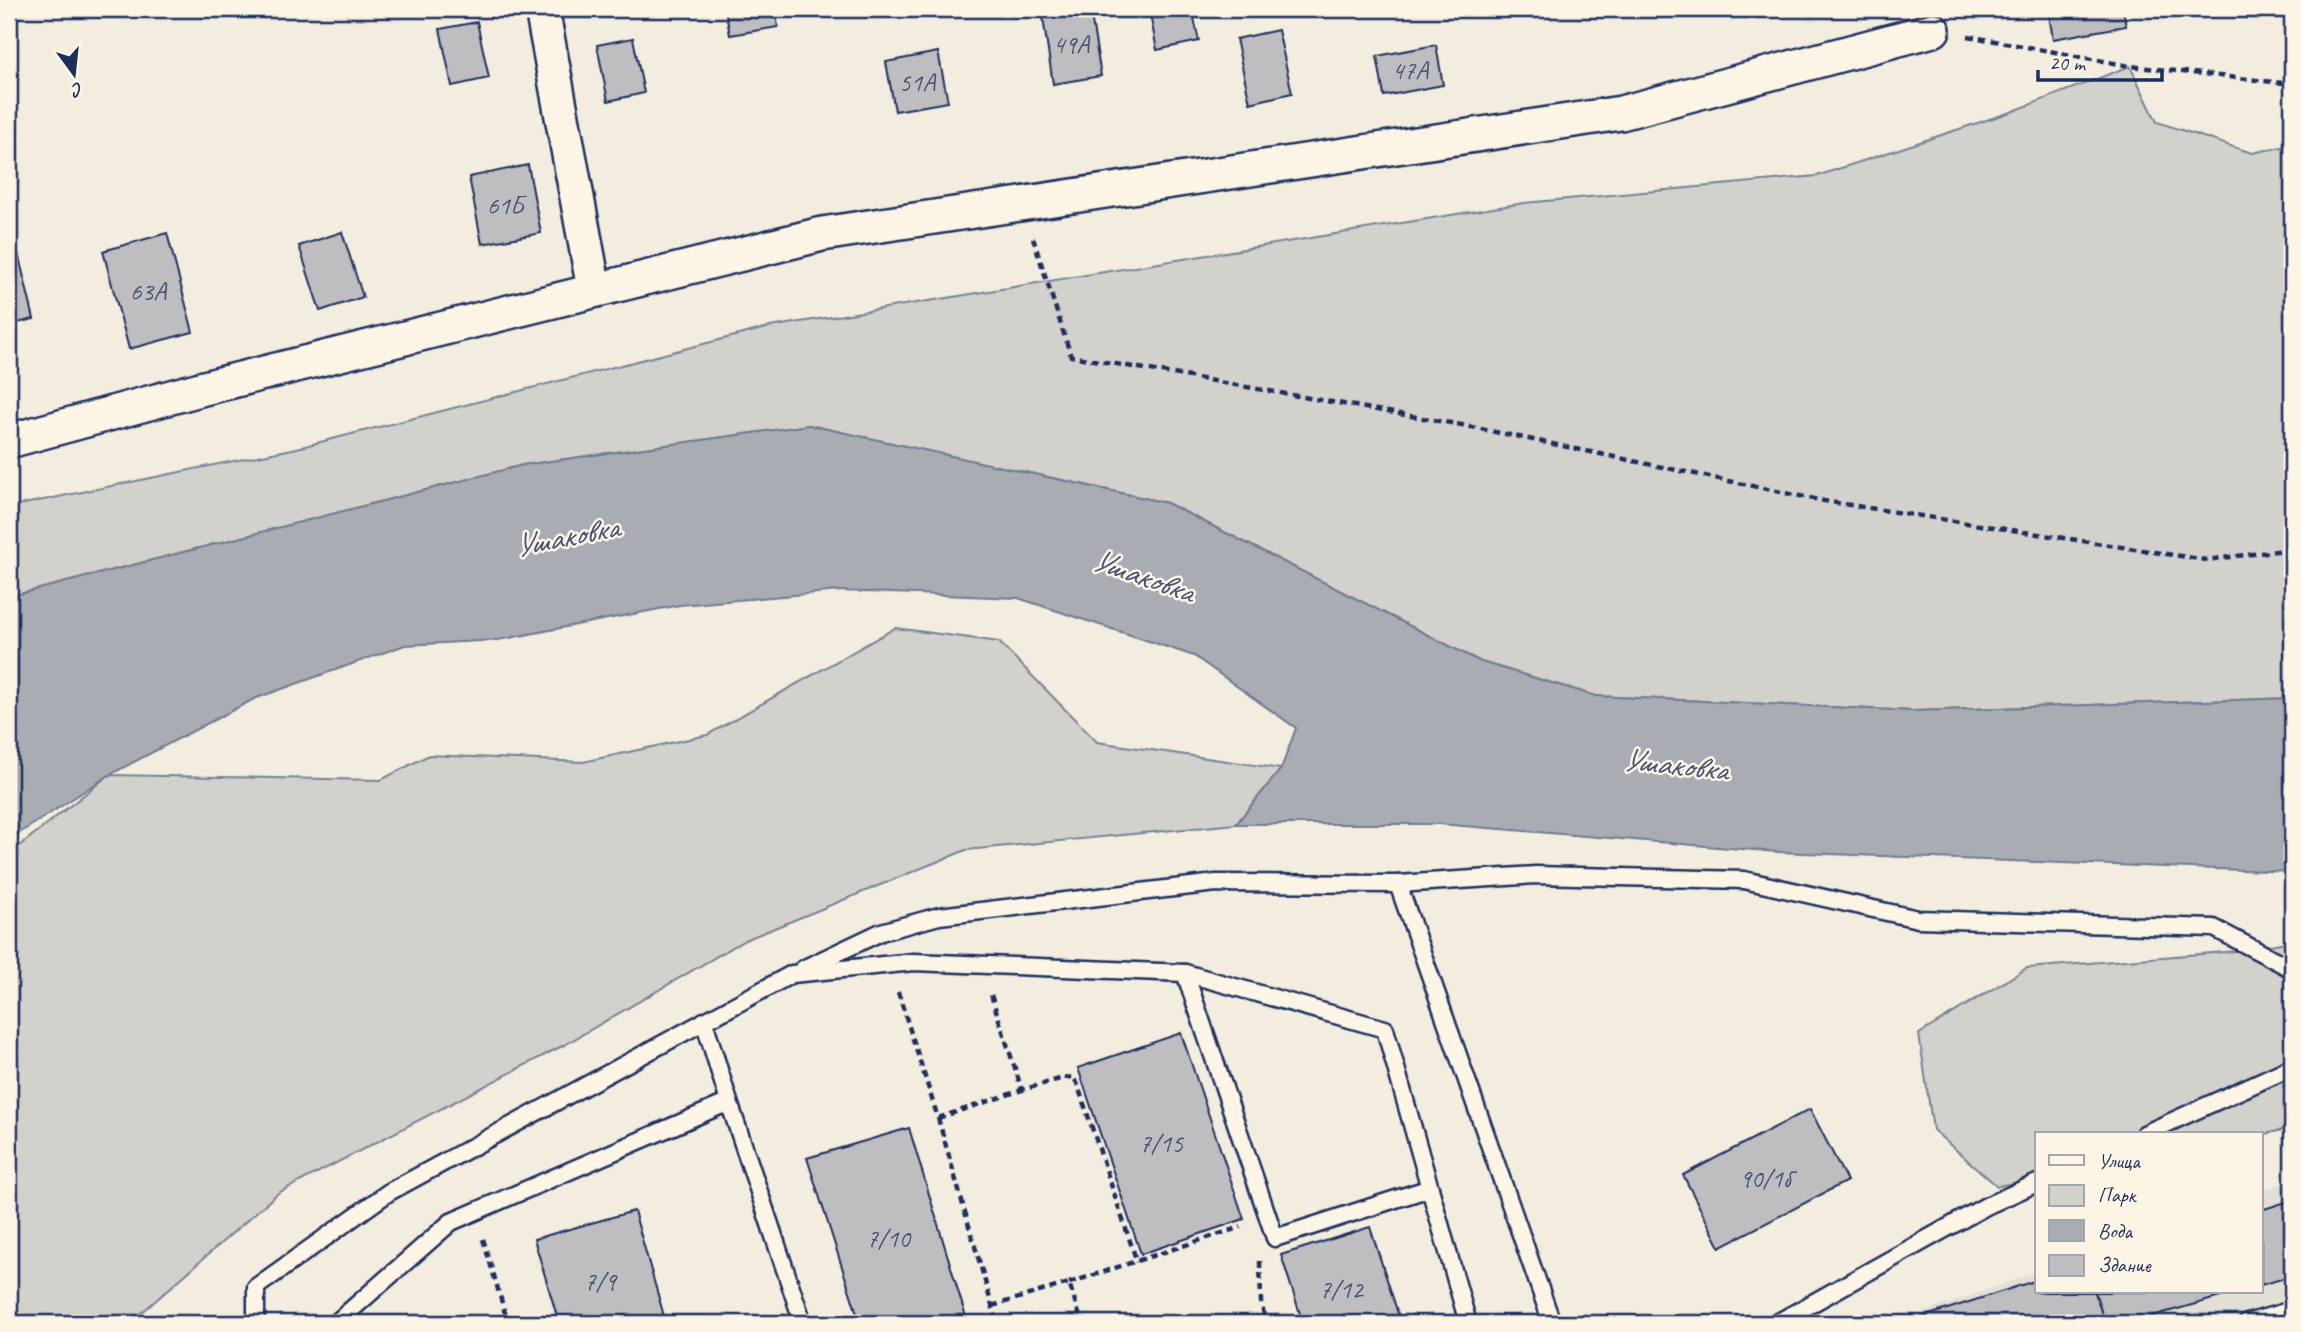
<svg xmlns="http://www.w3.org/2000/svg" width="2301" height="1332" font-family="Caveat,sans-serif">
<rect width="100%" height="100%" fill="#f3ede0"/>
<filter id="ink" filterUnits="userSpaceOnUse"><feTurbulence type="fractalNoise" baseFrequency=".0143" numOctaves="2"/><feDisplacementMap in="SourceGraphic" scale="14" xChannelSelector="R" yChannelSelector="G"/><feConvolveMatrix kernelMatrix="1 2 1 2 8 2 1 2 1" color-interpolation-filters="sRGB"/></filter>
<g filter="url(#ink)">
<polygon fill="#e3dfd6" points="2292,1180 2292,1323 1894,1323 2037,1272 2037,1292 2261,1292 2261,1191"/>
<g fill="#d3d1cc" stroke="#778095" stroke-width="2">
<polygon points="2130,66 2157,122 2252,153 2292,145 2292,698 1914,711 1596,696 1481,662 1167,503 809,425 523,465 13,596 9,600 9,507 297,448 770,327 1524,203 1817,176 2011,112"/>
<polygon points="895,628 999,642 1097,742 1281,769 1236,824 966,850 745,940 564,1045 278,1193 130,1323 9,1323 9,854 109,775 381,780 429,755 583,762 707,735"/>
<polygon points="2292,941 2292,1128 2261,1135 2037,1134 2037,1179 1997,1186 1933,1130 1919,1034 2027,968 2237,951"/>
</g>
<polygon fill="#a9acb3" stroke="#707a91" stroke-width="2" points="809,425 1167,503 1481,662 1596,696 1914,711 2292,698 2292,872 1778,852 1439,824 1236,824 1281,769 1296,728 1194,656 1018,598 840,591 680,605 498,640 405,645 254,699 109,775 9,840 9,600 12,596 523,465"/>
<g fill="#bebec0" stroke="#1b2f5e" stroke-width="2">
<polygon points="725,9 775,9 778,27 730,35"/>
<polygon points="1057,9 1090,9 1101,76 1053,84 1042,11"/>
<polygon points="1149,9 1192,9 1199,41 1157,50"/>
<polygon points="2048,9 2123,9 2126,26 2053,39"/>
<polygon points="477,22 489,78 452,86 440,29"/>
<polygon points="1278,30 1292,93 1250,103 1236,39"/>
<polygon points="633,38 644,93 608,101 597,45"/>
<polygon points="1436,45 1443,85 1384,96 1377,56"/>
<polygon points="938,52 948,102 895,111 886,62"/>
<polygon points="528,165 541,233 482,244 469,177"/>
<polygon points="9,216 34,319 9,325"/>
<polygon points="342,232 363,297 320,311 299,246"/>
<polygon points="167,233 193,332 129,349 103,251"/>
<polygon points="1181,1033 1244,1219 1141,1254 1078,1068"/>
<polygon points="1810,1109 1847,1181 1720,1247 1683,1175"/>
<polygon points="909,1128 966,1317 948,1323 860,1323 807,1158"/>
<polygon points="2292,1200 2292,1276 2261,1285 2261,1210"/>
<polygon points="634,1211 666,1323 559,1323 534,1239"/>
<polygon points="1370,1227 1401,1323 1303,1323 1281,1255"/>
<polygon points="2037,1280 2037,1292 2095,1292 2105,1323 1904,1323"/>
<polygon points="2095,1292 2238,1292 2128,1323 2105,1323"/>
</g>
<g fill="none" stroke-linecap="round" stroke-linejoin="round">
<defs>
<g id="lane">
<polyline points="1398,884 1536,875 1744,880 1918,919 2214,928 2292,969"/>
<polyline points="803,969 881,932 939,916 1216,883 1398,884 1552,1323"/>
<polyline points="1185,973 1275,1238 1430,1188"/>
<polyline points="704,1021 729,1102"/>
<polyline points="2144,1134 2292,1067"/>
<polyline points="256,1323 256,1287 389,1192 792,974 914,962 1185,973 1385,1029 1468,1323"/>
<polyline points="336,1323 451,1222 729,1102 803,1323"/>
<polyline points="1777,1323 1986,1206 2037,1183"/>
<polyline points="2247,1323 2292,1310"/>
</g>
<g id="street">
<polyline points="542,9 594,289"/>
<polyline points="9,441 204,388 822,234 1621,113 1933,30"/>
</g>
</defs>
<use href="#lane" stroke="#1b2f5e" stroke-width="21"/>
<use href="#street" stroke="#1b2f5e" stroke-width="38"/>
<g stroke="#1b2f5e" stroke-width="4.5" stroke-dasharray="7 5" stroke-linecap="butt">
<polyline points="1968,36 2130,66 2292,84"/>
<polyline points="1033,238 1071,356 1462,425 1824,501 2206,560 2292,549"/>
<polyline points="898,992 938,1118 997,1323"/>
<polyline points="991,995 1022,1090 1063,1078 1073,1077 1077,1083 1137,1262"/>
<polyline points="938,1118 1022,1090"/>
<polyline points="483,1239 508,1323"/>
<polyline points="1260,1261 1261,1302 1266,1323"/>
<polyline points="1069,1283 1241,1227"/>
<polyline points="992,1306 1069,1283 1082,1323"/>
</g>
<use href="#lane" stroke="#fcf5e5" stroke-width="16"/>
<use href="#street" stroke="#fcf5e5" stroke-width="33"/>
</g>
</g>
<g text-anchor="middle" stroke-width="5" stroke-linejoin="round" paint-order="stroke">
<g font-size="26" fill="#445376">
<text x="1071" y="53">49А</text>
<text x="1410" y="79">47А</text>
<text x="917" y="91">51А</text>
<text x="505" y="214">61Б</text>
<text x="148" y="300">63А</text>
<text x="1161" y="1152">7/15</text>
<text x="1765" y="1187">90/1б</text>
<text x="888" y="1247">7/10</text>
<text x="600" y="1290">7/9</text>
<text x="1341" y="1298">7/12</text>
</g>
<g font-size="32" font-style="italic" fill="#465478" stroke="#fcf5e5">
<text transform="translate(566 536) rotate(-11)" y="11">Ушаковка</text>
<text transform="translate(1143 575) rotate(19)" y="11">Ушаковка</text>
<text transform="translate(1675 764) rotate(6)" y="11">Ушаковка</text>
</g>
</g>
<rect width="2301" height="1332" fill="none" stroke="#fcf5e5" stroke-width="35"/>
<rect x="18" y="18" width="2266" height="1297" fill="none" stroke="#1b2f5e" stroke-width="2.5" filter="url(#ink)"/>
<rect x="2035" y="1132" width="228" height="161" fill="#fcf5e5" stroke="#a2a6af" stroke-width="2"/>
<rect x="2049" y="1155" width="35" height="10" fill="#fcf5e5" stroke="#a2a6af" stroke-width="2"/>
<text x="2098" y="1168" font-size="21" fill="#1b2f5e">Улица</text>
<rect x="2049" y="1185" width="35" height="21" fill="#d3d1cc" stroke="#a2a6af" stroke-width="2"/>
<text x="2098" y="1202" font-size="21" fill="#1b2f5e">Парк</text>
<rect x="2049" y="1220" width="35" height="21" fill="#a9acb3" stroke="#a2a6af" stroke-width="2"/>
<text x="2098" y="1238" font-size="21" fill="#1b2f5e">Вода</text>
<rect x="2049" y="1255" width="35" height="21" fill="#bebec0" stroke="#a2a6af" stroke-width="2"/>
<text x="2098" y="1272" font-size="21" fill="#1b2f5e">Здание</text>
<g transform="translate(74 74) rotate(165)" stroke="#fcf5e5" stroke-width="5" paint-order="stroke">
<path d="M0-5L12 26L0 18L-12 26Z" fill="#1b2f5e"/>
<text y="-10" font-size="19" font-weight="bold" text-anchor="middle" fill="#1b2f5e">С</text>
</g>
<path d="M2038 70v10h124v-10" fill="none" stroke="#1b2f5e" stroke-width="3.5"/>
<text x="2049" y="70" font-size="21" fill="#1b2f5e" stroke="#fcf5e5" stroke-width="5" paint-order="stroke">20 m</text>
</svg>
